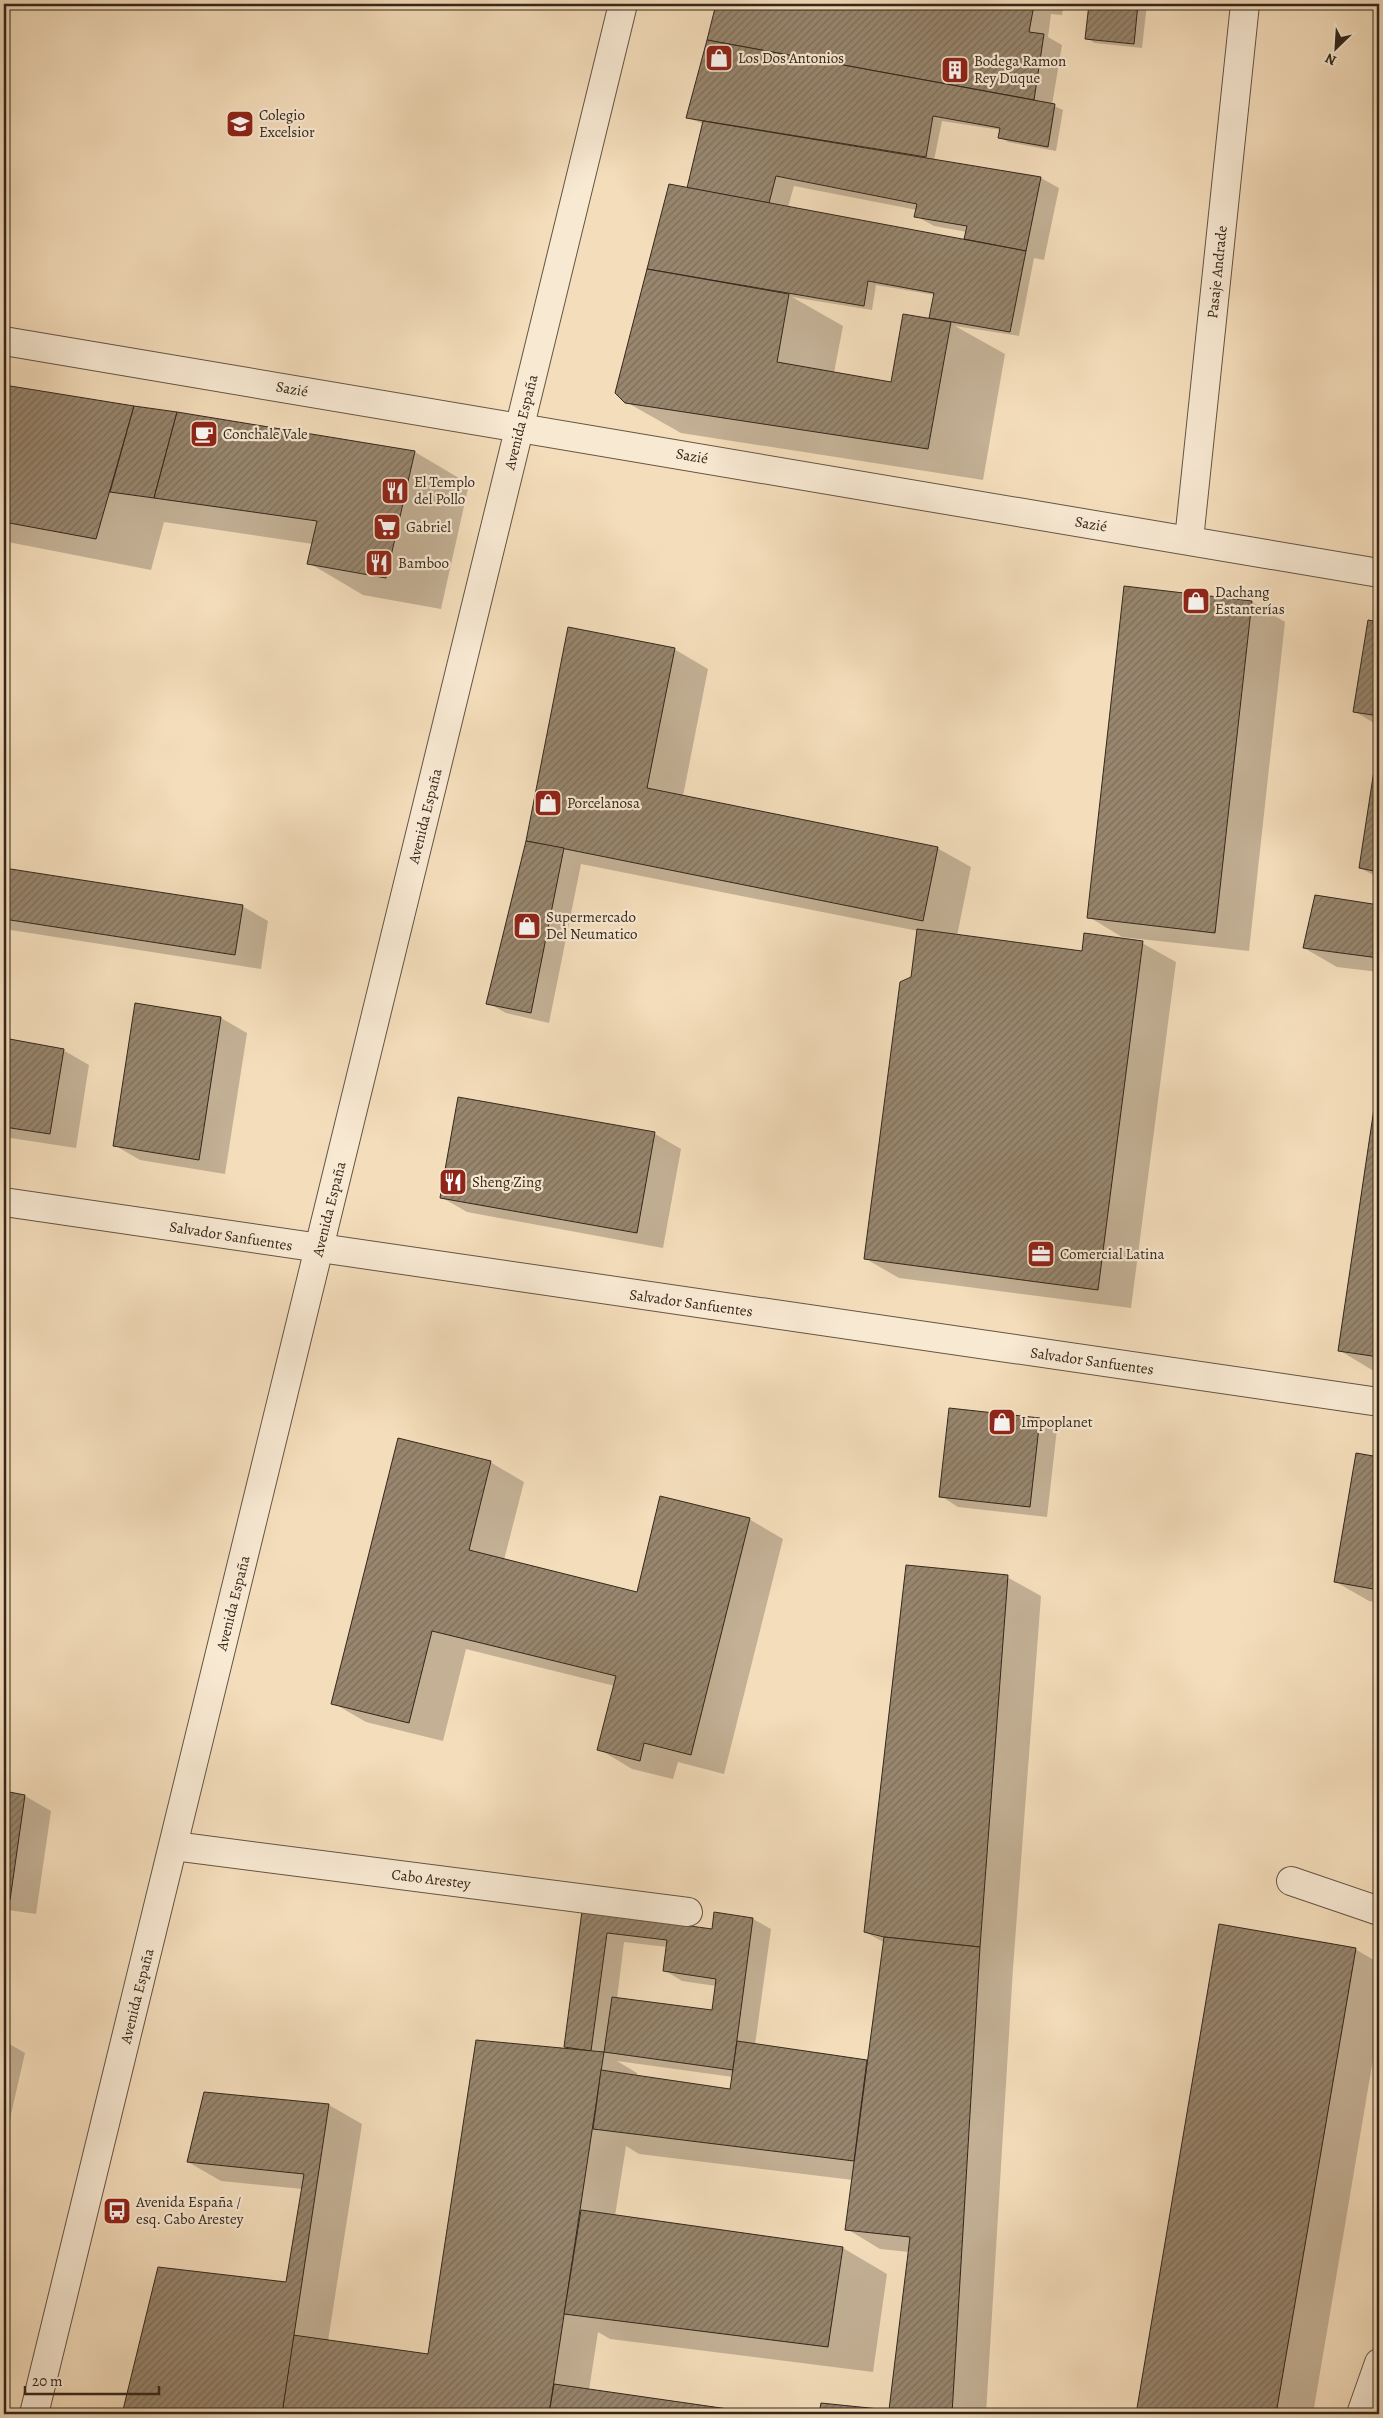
<svg xmlns="http://www.w3.org/2000/svg" width="1383" height="2418" font-family="Alegreya,serif">
<defs>
<pattern id="building-hatch" width="6" height="6" patternUnits="userSpaceOnUse" patternTransform="scale(1.25)"><rect width="6" height="6" fill="#98866e"/><path d="M-1 1l2-2M0 6l6-6M5 7l2-2" fill="none" stroke="#7d6e5a"/></pattern>
</defs>
<rect width="100%" height="100%" fill="#f4ddbb"/>
<filter id="stains"><feTurbulence type="fractalNoise" baseFrequency=".004" numOctaves="4"/><feColorMatrix values="0 0 0 0 .2 0 0 0 0 .09 0 0 0 0 .02 0 0 0 .5 -.17"/></filter>
<radialGradient id="worn" r=".72"><stop offset=".6" stop-color="#630" stop-opacity="0"/><stop offset="1" stop-color="#630" stop-opacity=".3"/></radialGradient>
<g fill="#0003" fill-rule="evenodd">
<path d="M 718,4 L 1064,4 L 1062,15 L 1051,14 L 1048,37 L 1062,45 L 1052,105 L 1063,110 L 1056,151 L 1008,142 L 1000,137 L 1001,130 L 942,121 L 934,160 L 1041,178 L 1059,188 L 1044,260 L 1034,258 L 1019,336 L 955,326 L 1005,354 L 983,480 L 681,433 L 626,402 L 616,393 L 670,185 L 688,189 L 704,124 L 688,118 L 712,42 L 708,40 ZM 794,186 L 917,210 L 916,216 L 934,226 L 967,232 L 966,238 L 970,241 L 788,207 ZM 876,285 L 935,295 L 930,319 L 892,383 L 834,373 L 843,326 L 792,297 L 872,310 Z"/>
<polygon points="1090,4 1147,4 1142,48 1095,43 1086,38"/>
<polygon points="4,386 415,452 469,484 441,609 363,595 309,563 313,544 164,522 151,570 8,542 4,557"/>
<polygon points="1252,602 1285,622 1249,951 1122,937 1089,917"/>
<polygon points="1369,621 1379,623 1379,726 1354,711"/>
<polygon points="674,649 708,669 683,796 937,848 971,867 957,936 1083,952 1142,943 1176,962 1131,1308 899,1278 866,1259 918,931 581,864 549,1023 506,1013 488,1003 527,841"/>
<polygon points="1379,746 1379,878 1360,868"/>
<polygon points="4,869 242,906 268,921 261,969 4,929"/>
<polygon points="1316,897 1379,906 1379,972 1337,967 1304,948"/>
<polygon points="136,1004 221,1018 247,1033 225,1174 140,1160 114,1145"/>
<polygon points="4,1040 63,1050 89,1065 76,1148 4,1137"/>
<polygon points="1379,1083 1379,1371 1372,1370 1339,1350"/>
<polygon points="459,1098 655,1134 681,1149 663,1248 467,1212 441,1197"/>
<polygon points="1039,1419 1057,1429 1047,1517 958,1507 941,1496"/>
<polygon points="1357,1454 1379,1458 1379,1603 1369,1601 1336,1582"/>
<polygon points="490,1462 524,1482 504,1560 638,1594 749,1519 783,1539 724,1774 678,1762 673,1779 632,1769 599,1749 615,1686 466,1649 443,1741 366,1722 333,1703"/>
<path d="M 1007,1577 L 1041,1596 L 1013,1968 L 986,2414 L 820,2414 L 822,2405 L 890,2412 L 909,2252 L 880,2249 L 847,2229 L 853,2180 L 639,2154 L 626,2146 L 615,2216 L 843,2248 L 887,2274 L 873,2372 L 610,2339 L 598,2332 L 589,2390 L 754,2414 L 123,2414 L 159,2268 L 287,2284 L 303,2189 L 221,2181 L 188,2162 L 329,2105 L 362,2124 L 328,2341 L 429,2356 L 572,2050 L 565,2047 L 583,1913 L 713,1930 L 715,1914 L 753,1919 L 771,1929 L 755,2045 L 869,2063 L 885,1943 L 865,1932 ZM 624,1942 L 667,1947 L 664,1970 L 682,1981 L 716,1986 L 713,2012 L 617,1999 ZM 617,2061 L 733,2077 L 731,2090 L 637,2076 L 637,2073 Z"/>
<polygon points="4,1793 25,1796 51,1811 36,1914 8,1910 4,1926"/>
<polygon points="1221,1926 1355,1949 1379,1963 1379,2024 1313,2414 1137,2414"/>
<polygon points="4,2041 25,2053 4,2145"/>
</g>
<g fill="url(#building-hatch)" stroke="#34271b">
<polygon points="716,4 1045,4 1034,5 1029,32 1044,34 1034,100 707,40"/>
<polygon points="1089,4 1138,4 1134,44 1085,39"/>
<polygon points="707,40 1055,104 1048,147 998,138 1000,128 933,116 926,157 686,118"/>
<polygon points="703,121 1041,177 1026,251 964,239 967,226 914,217 917,204 776,176 769,203 687,188"/>
<polygon points="669,184 1026,251 1010,332 929,318 934,293 868,281 864,306 647,269"/>
<polygon points="647,269 789,294 777,362 891,382 903,314 951,322 928,449 625,403 615,393"/>
<polygon points="4,385 134,406 96,539 4,522"/>
<polygon points="134,406 177,412 154,498 110,492"/>
<polygon points="177,412 415,451 386,578 307,564 317,521 154,498"/>
<polygon points="1124,586 1252,601 1215,933 1087,918"/>
<polygon points="1368,620 1379,622 1379,716 1353,712"/>
<polygon points="568,627 675,648 647,788 938,847 923,921 526,841"/>
<polygon points="1379,738 1379,872 1359,868"/>
<polygon points="526,841 564,848 531,1013 486,1004"/>
<polygon points="4,868 243,905 235,955 4,919"/>
<polygon points="1315,895 1379,905 1379,958 1303,948"/>
<polygon points="917,929 1082,951 1084,933 1143,941 1098,1290 864,1259 900,982 911,977"/>
<polygon points="135,1003 221,1017 199,1160 113,1146"/>
<polygon points="4,1038 64,1049 50,1134 4,1127"/>
<polygon points="1379,1075 1379,1357 1338,1351"/>
<polygon points="458,1097 655,1132 637,1233 440,1198"/>
<polygon points="949,1408 1040,1418 1030,1507 939,1497"/>
<polygon points="398,1438 491,1461 469,1550 637,1592 660,1496 750,1518 691,1755 644,1743 640,1761 597,1750 616,1676 432,1631 409,1723 331,1704"/>
<polygon points="1356,1453 1379,1457 1379,1590 1334,1582"/>
<polygon points="906,1565 1008,1575 980,1947 884,1937 864,1932"/>
<polygon points="4,1791 25,1795 10,1900 4,1899"/>
<polygon points="582,1911 712,1929 714,1912 753,1918 733,2070 604,2052 612,1997 712,2010 716,1979 663,1971 667,1940 607,1933 591,2051 564,2047"/>
<polygon points="1219,1924 1356,1948 1276,2414 1136,2414"/>
<polygon points="884,1937 980,1947 952,2414 819,2414 821,2403 889,2410 910,2237 845,2230"/>
<polygon points="476,2040 604,2052 549,2414 282,2414 293,2335 428,2354"/>
<polygon points="737,2041 867,2060 854,2161 593,2129 601,2070 730,2089"/>
<polygon points="204,2092 329,2104 282,2414 122,2414 158,2267 286,2282 304,2174 187,2162"/>
<polygon points="581,2210 843,2247 828,2347 564,2314"/>
<polygon points="554,2384 763,2414 549,2414"/>
</g>
<g fill="none" stroke-linecap="round" stroke-linejoin="round">
<defs>
<g id="minor">
<polyline points="4,341 1379,573"/>
<polyline points="1189,540 1245,4"/>
<polyline points="4,1202 1379,1402"/>
<polyline points="174,1846 688,1912"/>
<polyline points="1291,1881 1379,1911"/>
<polyline points="34,2414 623,4"/>
<polyline points="1361,2414 1379,2363"/>
</g>
</defs>
<use href="#minor" stroke="#645443" stroke-width="30"/>
<use href="#minor" stroke="#f8e9d3" stroke-width="28"/>
</g>
<defs>
<symbol id="shop-square" viewBox="-11 -11 22 22"><rect x="-9" y="-9" width="18" height="18" rx="4" fill="#8f2418" stroke="#f8e9d3"/><path d="M-5-2.5h2.3a2.7 3.5 0 0 1 5.4 0H5L5.5 6h-11ZM-1.5-2.5h3a1.5 2.3 0 0 0-3 0Z" fill="#fff"/></symbol>
<symbol id="building-square" viewBox="-11 -11 22 22"><rect x="-9" y="-9" width="18" height="18" rx="4" fill="#8f2418" stroke="#f8e9d3"/><path d="M-4-6H4V6H1V3H-1V6H-4ZM-2.5-4.3h1.7v1.8h-1.7ZM.8-4.3h1.7v1.8H.8ZM-2.5-1h1.7V.8h-1.7ZM.8-1h1.7V.8H.8Z" fill="#fff"/></symbol>
<symbol id="school-square" viewBox="-11 -11 22 22"><rect x="-9" y="-9" width="18" height="18" rx="4" fill="#8f2418" stroke="#f8e9d3"/><path d="M0-5L7-2L0 1L-7-2ZM-4 1L0 2.5L4 1V4Q0 6-4 4Z" fill="#fff"/></symbol>
<symbol id="cafe-square" viewBox="-11 -11 22 22"><rect x="-9" y="-9" width="18" height="18" rx="4" fill="#8f2418" stroke="#f8e9d3"/><path d="M-5.5-4.5H6V0H3Q3 3.5 0 3.5H-2.5Q-5.5 3.5-5.5 0ZM3-3.2v2h1.7v-2ZM-6 4.5H4V6H-6Z" fill="#fff"/></symbol>
<symbol id="restaurant-square" viewBox="-11 -11 22 22"><rect x="-9" y="-9" width="18" height="18" rx="4" fill="#8f2418" stroke="#f8e9d3"/><path d="M-5-6h1v4h1v-4h1v4h1v-4h1v5L-1.5 .5V6h-2V.5L-5-1ZM5-6V6H3V1.5H1.5Q1.5-4 5-6Z" fill="#fff"/></symbol>
<symbol id="supermarket-square" viewBox="-11 -11 22 22"><rect x="-9" y="-9" width="18" height="18" rx="4" fill="#8f2418" stroke="#f8e9d3"/><path d="M-6-5.5h2.5l.6 2H6L4.5 2H-2.5L-4.4-4H-6ZM-1.5 3.2a1.3 1.3 0 1 0 .1 0ZM3 3.2a1.3 1.3 0 1 0 .1 0Z" fill="#fff"/></symbol>
<symbol id="office-square" viewBox="-11 -11 22 22"><rect x="-9" y="-9" width="18" height="18" rx="4" fill="#8f2418" stroke="#f8e9d3"/><path d="M-6-3h4V-5.5h4V-3h4V5H-6ZM-1-4.5V-3h2v-1.5ZM-6 0V1H6V0Z" fill="#fff"/></symbol>
<symbol id="bus-square" viewBox="-11 -11 22 22"><rect x="-9" y="-9" width="18" height="18" rx="4" fill="#8f2418" stroke="#f8e9d3"/><path d="M-5-6H5V4H4V6H2V4H-2V6H-4V4H-5ZM-3.5-4V0h7V-4ZM-3.5 1.2v1.5H-2V1.2ZM2 1.2v1.5H3.5V1.2Z" fill="#fff"/></symbol>
</defs>
<g fill-rule="evenodd">
<use href="#shop-square" x="703" y="42" width="32" height="32"/>
<use href="#building-square" x="939" y="54" width="32" height="32"/>
<use href="#school-square" x="224" y="108" width="32" height="32"/>
<use href="#cafe-square" x="188" y="418" width="32" height="32"/>
<use href="#restaurant-square" x="379" y="475" width="32" height="32"/>
<use href="#supermarket-square" x="371" y="511" width="32" height="32"/>
<use href="#restaurant-square" x="363" y="547" width="32" height="32"/>
<use href="#shop-square" x="1180" y="585" width="32" height="32"/>
<use href="#shop-square" x="532" y="787" width="32" height="32"/>
<use href="#shop-square" x="511" y="910" width="32" height="32"/>
<use href="#restaurant-square" x="437" y="1166" width="32" height="32"/>
<use href="#office-square" x="1025" y="1238" width="32" height="32"/>
<use href="#shop-square" x="986" y="1406" width="32" height="32"/>
<use href="#bus-square" x="101" y="2195" width="32" height="32"/>
</g>
<g text-anchor="middle" stroke-width="4.5" stroke-linejoin="round" paint-order="stroke">
<g font-size="15" fill="#34271b" stroke="#f8e9d3" text-anchor="start">
<text x="738" y="63">Los Dos Antonios</text>
<text x="974" y="66">Bodega Ramon<tspan x="974" dy="17">Rey Duque</tspan></text>
<text x="259" y="120">Colegio<tspan x="259" dy="17">Excelsior</tspan></text>
<text x="223" y="439">Conchale Vale</text>
<text x="414" y="487">El Templo<tspan x="414" dy="17">del Pollo</tspan></text>
<text x="406" y="532">Gabriel</text>
<text x="398" y="568">Bamboo</text>
<text x="1215" y="597">Dachang<tspan x="1215" dy="17">Estanterías</tspan></text>
<text x="567" y="808">Porcelanosa</text>
<text x="546" y="922">Supermercado<tspan x="546" dy="17">Del Neumatico</tspan></text>
<text x="472" y="1187">Sheng Zing</text>
<text x="1060" y="1259">Comercial Latina</text>
<text x="1021" y="1427">Impoplanet</text>
<text x="136" y="2207">Avenida España /<tspan x="136" dy="17">esq. Cabo Arestey</tspan></text>
</g>
<g font-size="15" fill="#34271b" stroke="#f8e9d3">
<text transform="translate(1217 272) rotate(-84)" y="5">Pasaje Andrade</text>
<text transform="translate(292 389) rotate(10)" y="5">Sazié</text>
<text transform="translate(521 422) rotate(-76)" y="5">Avenida España</text>
<text transform="translate(692 456) rotate(10)" y="5">Sazié</text>
<text transform="translate(1091 524) rotate(10)" y="5">Sazié</text>
<text transform="translate(425 816) rotate(-76)" y="5">Avenida España</text>
<text transform="translate(329 1209) rotate(-76)" y="5">Avenida España</text>
<text transform="translate(231 1236) rotate(9)" y="5">Salvador Sanfuentes</text>
<text transform="translate(691 1303) rotate(8)" y="5">Salvador Sanfuentes</text>
<text transform="translate(1092 1361) rotate(8)" y="5">Salvador Sanfuentes</text>
<text transform="translate(233 1603) rotate(-76)" y="5">Avenida España</text>
<text transform="translate(431 1879) rotate(7)" y="5">Cabo Arestey</text>
<text transform="translate(137 1996) rotate(-76)" y="5">Avenida España</text>
</g>
</g>
<rect width="1383" height="2418" fill="none" stroke="#f4ddbb" stroke-width="20"/>
<rect x="5" y="5" width="1373" height="2408" fill="none" stroke="#34271b" stroke-width="2.5"/>
<rect x="10" y="10" width="1363" height="2398" fill="none" stroke="#34271b"/>
<g transform="translate(1336 48) rotate(205)" stroke="#f8e9d3" stroke-width="4" paint-order="stroke">
<path d="M0-4L9 19L0 12L-9 19Z" fill="#34271b"/>
<text y="-8" font-size="14" font-weight="bold" text-anchor="middle" fill="#34271b">N</text>
</g>
<path d="M25 2386v8h134v-8" fill="none" stroke="#34271b" stroke-width="2.5"/>
<text x="32" y="2386" font-size="15" fill="#34271b" stroke="#f8e9d3" stroke-width="4" paint-order="stroke">20 m</text>
<rect width="100%" height="100%" filter="url(#stains)"/>
<rect width="100%" height="100%" fill="url(#worn)"/>
</svg>
